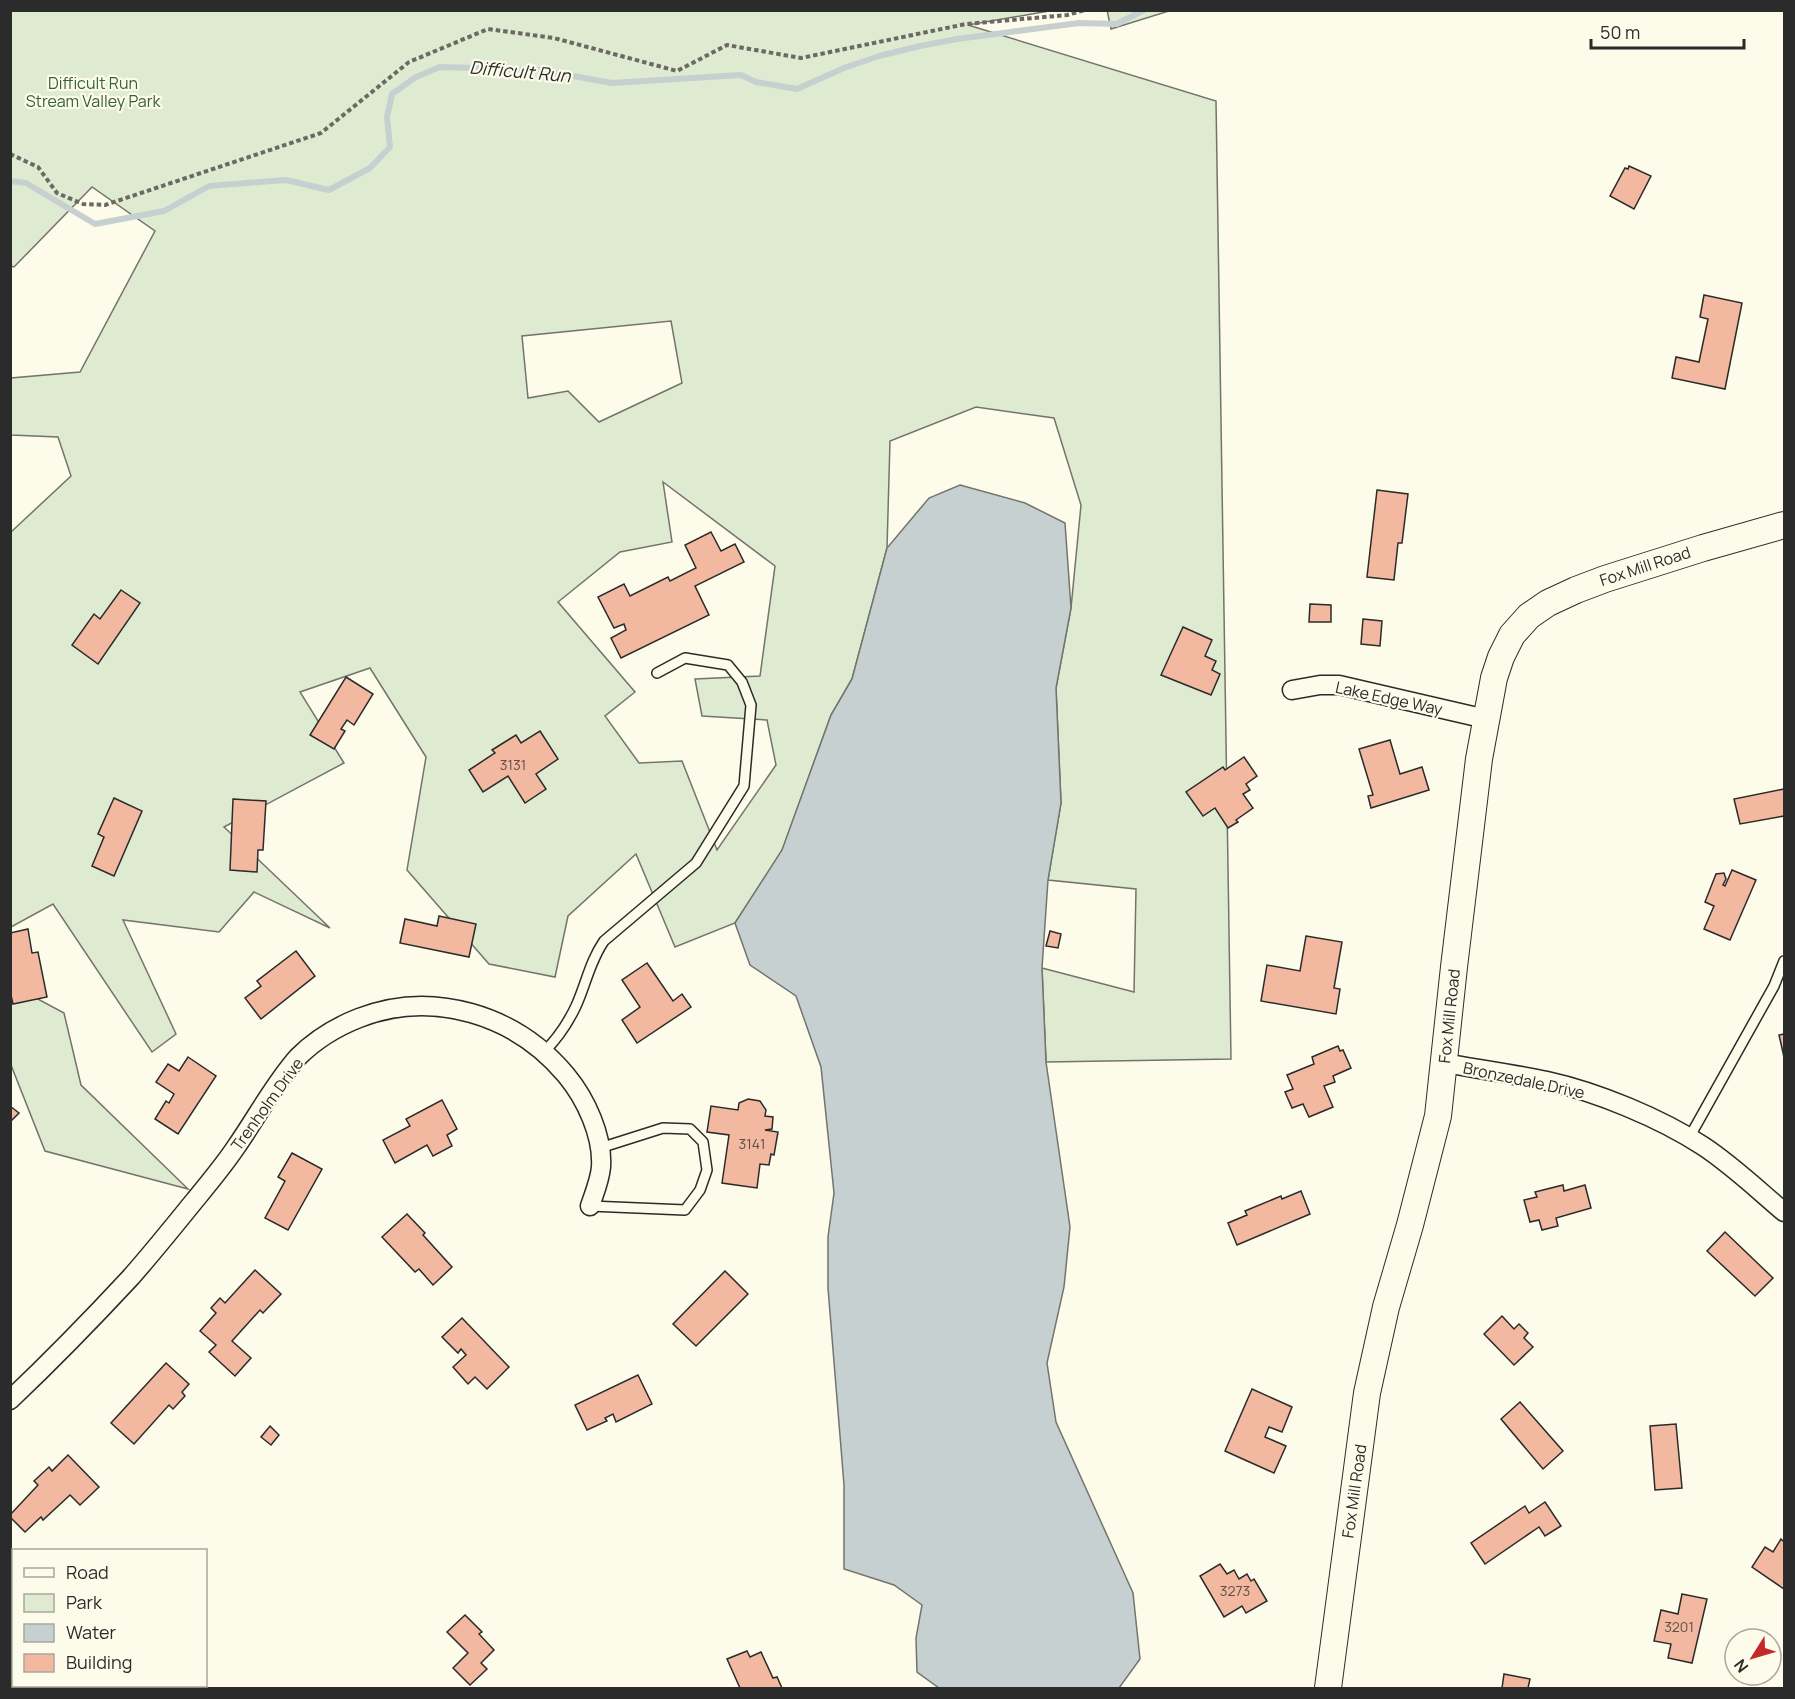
<svg xmlns="http://www.w3.org/2000/svg" width="1795" height="1699" font-family="Manrope,sans-serif">
<rect width="100%" height="100%" fill="#fdfbea"/>
<g fill="#deebd1" stroke="#74746e" stroke-width="1.5" fill-rule="evenodd">
<polygon points="1107,10 1169,10 1169,11 1111,29"/>
<path d="M 11,11 L 1049,11 L 968,25 L 1216,101 L 1231,1059 L 1046,1062 L 1042,968 L 1134,992 L 1136,889 L 1048,880 L 1061,803 L 1056,688 L 1071,608 L 1081,505 L 1054,418 L 976,407 L 890,441 L 887,548 L 852,679 L 831,715 L 782,851 L 735,923 L 675,947 L 636,854 L 568,916 L 555,977 L 489,964 L 407,870 L 426,757 L 370,668 L 300,692 L 344,763 L 224,827 L 330,928 L 254,892 L 219,932 L 123,920 L 176,1034 L 152,1052 L 53,904 L 11,927 L 11,532 L 71,476 L 58,437 L 11,435 L 11,378 L 80,372 L 155,231 L 92,187 L 14,267 L 11,266 ZM 671,321 L 682,383 L 599,422 L 568,391 L 528,398 L 522,336 ZM 663,482 L 775,566 L 760,676 L 695,679 L 702,716 L 767,720 L 776,765 L 717,850 L 682,761 L 639,763 L 605,716 L 635,692 L 558,602 L 620,552 L 672,542 Z"/>
<polygon points="10,984 64,1013 81,1085 188,1189 45,1151 11,1065"/>
</g>
<polygon fill="#c7d0d0" stroke="#74746e" stroke-width="1.5" points="960,485 1025,503 1065,523 1071,608 1056,688 1061,803 1048,880 1042,968 1046,1062 1070,1227 1064,1287 1047,1363 1056,1422 1133,1593 1140,1659 1119,1688 939,1688 917,1672 916,1638 922,1605 894,1585 844,1569 844,1485 828,1288 828,1237 834,1193 821,1067 796,996 750,965 735,923 782,850 831,715 852,679 887,548 929,498"/>
<g fill="none" stroke-linecap="round" stroke-linejoin="round">
<polyline stroke="#c7d0d0" stroke-width="6" points="10,181 26,183 95,224 164,211 209,186 286,180 329,190 370,168 390,147 387,117 392,94 416,77 440,67 540,70 612,83 741,75 756,82 797,89 844,68 879,56 920,46 957,39 1079,23 1117,24 1144,10"/>
</g>
<g fill="#f2b8a0" stroke="#2b2b2b" stroke-width="1.5">
<polygon points="1629,166 1651,176 1634,209 1610,196 1625,168 1628,169"/>
<polygon points="1704,295 1742,303 1725,389 1672,378 1676,357 1699,362 1708,319 1700,317"/>
<polygon points="1377,490 1408,494 1402,543 1398,543 1394,580 1367,577"/>
<polygon points="711,532 721,551 735,544 744,562 695,586 709,615 621,658 611,638 626,630 624,624 614,628 598,597 624,584 630,596 668,577 670,581 696,568 685,545"/>
<polygon points="121,590 140,603 98,664 72,645 94,614 100,619"/>
<polygon points="1310,604 1331,605 1331,622 1309,622"/>
<polygon points="1363,619 1382,621 1380,646 1361,644"/>
<polygon points="1183,627 1212,640 1205,656 1216,661 1212,670 1220,674 1211,695 1161,675"/>
<polygon points="346,677 373,694 354,725 347,720 341,729 345,731 334,749 310,735"/>
<polygon points="540,731 558,759 536,774 546,789 525,803 508,776 483,792 469,770 495,753 492,750 516,735 521,743"/>
<polygon points="1390,740 1400,774 1422,767 1429,790 1371,808 1368,796 1373,795 1359,749"/>
<polygon points="1244,757 1257,776 1246,784 1250,790 1243,794 1253,808 1236,820 1238,822 1228,828 1215,808 1203,816 1186,792 1223,767 1225,770"/>
<polygon points="1784,789 1784,816 1740,824 1734,799"/>
<polygon points="114,798 142,811 114,876 92,866 104,837 98,834"/>
<polygon points="233,799 266,801 263,850 258,850 257,872 230,870"/>
<polygon points="1732,870 1756,880 1730,940 1704,929 1714,906 1705,902 1716,874 1724,873 1726,879 1723,885 1725,886"/>
<polygon points="439,916 476,924 469,957 400,943 405,919 437,926"/>
<polygon points="28,929 32,953 38,952 47,997 13,1004 10,991 10,933"/>
<polygon points="1050,931 1061,934 1058,948 1046,946"/>
<polygon points="1306,936 1342,942 1334,988 1340,989 1336,1014 1261,1001 1267,965 1300,971"/>
<polygon points="296,951 315,976 261,1019 245,998 261,986 257,981"/>
<polygon points="647,963 673,1001 682,994 691,1007 637,1043 622,1020 640,1007 622,980"/>
<polygon points="1784,1034 1784,1057 1779,1035"/>
<polygon points="1338,1046 1340,1051 1343,1050 1351,1068 1333,1076 1335,1082 1324,1086 1333,1107 1309,1117 1303,1104 1292,1108 1285,1092 1293,1089 1287,1075 1314,1064 1312,1057"/>
<polygon points="188,1057 216,1076 178,1134 155,1119 166,1101 169,1103 174,1094 156,1082 168,1064 179,1071"/>
<polygon points="748,1099 760,1101 766,1110 765,1116 773,1117 772,1129 765,1130 778,1132 774,1155 771,1154 769,1165 760,1164 757,1188 722,1183 729,1135 707,1132 711,1106 738,1110 739,1103"/>
<polygon points="442,1100 457,1129 447,1135 452,1146 433,1156 427,1145 395,1163 383,1140 410,1126 406,1119"/>
<polygon points="10,1106 19,1113 10,1122"/>
<polygon points="292,1153 322,1169 288,1230 265,1218 285,1181 278,1177"/>
<polygon points="1563,1185 1564,1191 1585,1185 1591,1208 1556,1218 1558,1226 1542,1230 1539,1220 1530,1222 1524,1200 1537,1197 1535,1192"/>
<polygon points="1301,1191 1310,1214 1237,1245 1228,1223 1247,1215 1245,1211 1281,1196 1282,1199"/>
<polygon points="407,1214 425,1233 423,1235 452,1267 433,1285 419,1269 415,1272 382,1237"/>
<polygon points="1725,1232 1773,1278 1755,1296 1707,1251"/>
<polygon points="255,1270 281,1294 263,1313 260,1310 232,1341 251,1358 235,1376 209,1352 216,1345 200,1331 216,1313 211,1308 220,1298 225,1303"/>
<polygon points="725,1271 748,1294 696,1346 673,1324"/>
<polygon points="1502,1316 1514,1329 1519,1324 1528,1333 1524,1338 1533,1347 1514,1365 1484,1334"/>
<polygon points="462,1318 509,1367 487,1389 475,1377 468,1384 453,1367 466,1355 461,1349 458,1353 442,1337"/>
<polygon points="166,1363 189,1384 182,1392 185,1396 173,1409 169,1405 134,1444 111,1423"/>
<polygon points="638,1375 652,1404 616,1422 613,1414 605,1418 607,1421 587,1430 575,1405"/>
<polygon points="1252,1389 1292,1407 1282,1432 1269,1427 1265,1437 1286,1446 1274,1473 1225,1451"/>
<polygon points="1520,1402 1563,1451 1543,1469 1501,1419"/>
<polygon points="1676,1424 1682,1488 1655,1490 1650,1426"/>
<polygon points="270,1426 279,1435 271,1445 261,1437"/>
<polygon points="68,1455 99,1487 80,1505 70,1495 43,1520 41,1517 25,1532 10,1517 10,1515 38,1485 34,1481 49,1467 52,1471"/>
<polygon points="1545,1502 1561,1526 1545,1536 1539,1527 1485,1564 1471,1543 1525,1506 1529,1513"/>
<polygon points="1781,1539 1784,1542 1784,1589 1752,1567 1765,1547 1773,1552"/>
<polygon points="1220,1564 1227,1574 1234,1570 1239,1579 1247,1574 1251,1581 1254,1579 1267,1601 1246,1613 1242,1606 1224,1617 1200,1576"/>
<polygon points="1682,1594 1707,1599 1692,1663 1668,1658 1671,1644 1654,1641 1661,1610 1678,1614"/>
<polygon points="465,1615 482,1632 479,1634 494,1650 481,1663 487,1669 470,1685 453,1668 468,1653 447,1632"/>
<polygon points="747,1651 750,1657 761,1652 773,1678 777,1677 782,1688 740,1688 727,1659"/>
<polygon points="1504,1674 1530,1679 1528,1688 1502,1688"/>
</g>
<g fill="none" stroke-linecap="round" stroke-linejoin="round">
<defs>
<g id="service">
<path d="M 544,1052 C 558,1038 568,1023 576,1006 C 586,984 590,961 604,941 L 696,863 L 744,786 L 751,705 L 742,682 L 728,665 L 685,658 L 657,673"/>
<polyline points="1689,1138 1774,986 1784,961"/>
<polyline points="590,1206 685,1210 700,1190 707,1170 703,1142 690,1129 663,1128 600,1148"/>
</g>
<g id="minor">
<polyline points="1292,690 1320,685 1339,685 1486,719"/>
<path d="M 1444,1063 C 1478,1069 1513,1074 1547,1081 C 1597,1092 1660,1118 1703,1146 C 1732,1165 1758,1190 1784,1212"/>
<path d="M 10,1400 C 52,1360 92,1319 131,1277 C 153,1252 174,1226 195,1200 C 209,1183 224,1165 236,1147 C 257,1117 274,1084 298,1057 C 315,1040 336,1027 359,1018 C 433,989 516,1015 566,1075 C 586,1099 603,1136 601,1167 C 600,1180 594,1194 590,1206"/>
</g>
<polyline id="secondary" points="1328,1688 1367,1393 1386,1307 1410,1225 1438,1116 1454,967 1479,759 1494,678 1501,657 1512,635 1529,616 1548,603 1576,590 1605,579 1703,548 1784,525"/>
</defs>
<use href="#service" stroke="#2b2b2b" stroke-width="12"/>
<use href="#minor" stroke="#2b2b2b" stroke-width="21"/>
<use href="#secondary" stroke="#2b2b2b" stroke-width="28"/>
<polyline stroke="#6a6964" stroke-width="4" stroke-dasharray="4.5 3" stroke-linecap="butt" points="10,154 38,167 57,193 83,204 105,205 321,133 409,62 488,29 554,38 677,71 727,45 801,58 966,24 1067,15 1085,10"/>
<use href="#service" stroke="#fdfbea" stroke-width="9"/>
<use href="#minor" stroke="#fdfbea" stroke-width="18"/>
<use href="#secondary" stroke="#fdfbea" stroke-width="26"/>
</g>
<g text-anchor="middle" stroke-width="4.5" stroke-linejoin="round" paint-order="stroke">
<g font-size="14" fill="#5d4e48">
<text x="513" y="770">3131</text>
<text x="752" y="1149">3141</text>
<text x="1235" y="1596">3273</text>
<text x="1679" y="1632">3201</text>
</g>
<g font-size="16" fill="#34623c" stroke="#fdfbea">
<text x="93" y="89">Difficult Run<tspan x="93" dy="18">Stream Valley Park</tspan></text>
</g>
<g font-size="16" fill="#2b2b2b" stroke="#fdfbea">
<text transform="translate(1645 566) rotate(-18)" y="6">Fox Mill Road</text>
<text transform="translate(1389 698) rotate(12)" y="6">Lake Edge Way</text>
<text transform="translate(1449 1016) rotate(-84)" y="6">Fox Mill Road</text>
<text transform="translate(1524 1080) rotate(12)" y="6">Bronzedale Drive</text>
<text transform="translate(267 1104) rotate(-54)" y="6">Trenholm Drive</text>
<text transform="translate(1354 1491) rotate(-82)" y="6">Fox Mill Road</text>
</g>
<g font-size="18" font-style="italic" fill="#2b2b2b" stroke="#fdfbea">
<text transform="translate(520 72) rotate(5)" y="6">Difficult Run</text>
</g>
</g>
<rect width="1795" height="1699" fill="none" stroke="#2b2b2b" stroke-width="24"/>
<rect x="12" y="1549" width="195" height="138" fill="#fdfbea" stroke="#a9a89e" stroke-width="1.5"/>
<rect x="24" y="1568" width="30" height="9" fill="#fdfbea" stroke="#a9a89e" stroke-width="1.5"/>
<text x="66" y="1579" font-size="18" fill="#2b2b2b">Road</text>
<rect x="24" y="1594" width="30" height="18" fill="#deebd1" stroke="#a9a89e" stroke-width="1.5"/>
<text x="66" y="1609" font-size="18" fill="#2b2b2b">Park</text>
<rect x="24" y="1624" width="30" height="18" fill="#c7d0d0" stroke="#a9a89e" stroke-width="1.5"/>
<text x="66" y="1639" font-size="18" fill="#2b2b2b">Water</text>
<rect x="24" y="1654" width="30" height="18" fill="#f2b8a0" stroke="#a9a89e" stroke-width="1.5"/>
<text x="66" y="1669" font-size="18" fill="#2b2b2b">Building</text>
<g transform="translate(1753 1657) rotate(233)"><circle r="28" fill="#fdfbea" stroke="#a9a89e" stroke-width="1.5"/>
<path d="M0-4.5L10 22L0 15L-10 22Z" fill="#c62828"/>
<text y="-9" font-size="16" font-weight="bold" text-anchor="middle" fill="#2b2b2b">N</text>
</g>
<path d="M1591 39v9h153v-9" fill="none" stroke="#2b2b2b" stroke-width="3"/>
<text x="1600" y="39" font-size="18" fill="#2b2b2b" stroke="#fdfbea" stroke-width="4.5" paint-order="stroke">50 m</text>
</svg>
